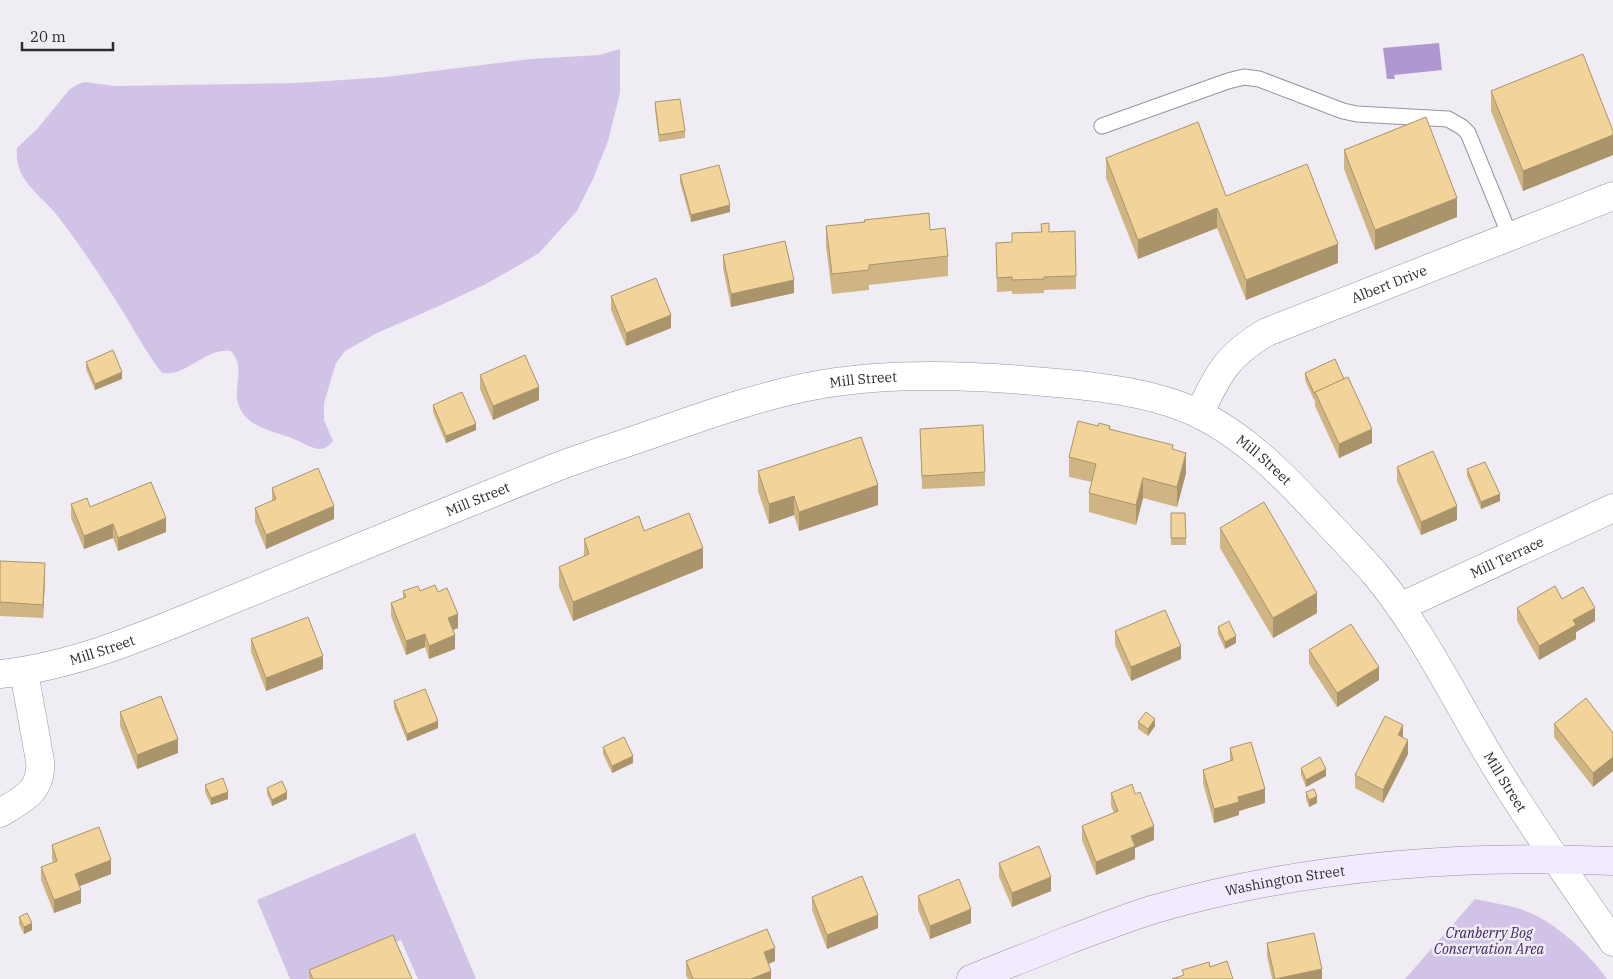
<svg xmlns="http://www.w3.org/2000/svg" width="1613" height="979" font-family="'IBM Plex Serif',serif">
<rect width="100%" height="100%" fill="#efecf4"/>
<g fill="#d1c3e6">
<path d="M 620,49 L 620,93 L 608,141 L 593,179 L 577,211 L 539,253 L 514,268 L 486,284 L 439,306 L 377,333 L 345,351 L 336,363 L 324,403 L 324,420 L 333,441 C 329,445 326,449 320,449 C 312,449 302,442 294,439 C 274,431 245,428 238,403 C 233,386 246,368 231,351 C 205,347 187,377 162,373 C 148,355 137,335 125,315 C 104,281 81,246 56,214 C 39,193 14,180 17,148 L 38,128 L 69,90 L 78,84 L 85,82 L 114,86 L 297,83 L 386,77 L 531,59 L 599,55 Z"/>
<polygon points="415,833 476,979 418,979 401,940 307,979 290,979 257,900"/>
<path d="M 1475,899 C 1488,902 1503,904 1517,908 C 1551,918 1586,950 1607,979 L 1405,979 Z"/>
</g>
<polygon fill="#af98cf" points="1439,43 1442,70 1394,75 1395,79 1387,79 1383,48"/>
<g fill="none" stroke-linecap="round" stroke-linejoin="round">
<defs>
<polyline id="service" points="1102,126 1228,81 1244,77 1259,79 1343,111 1357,114 1448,119 1462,127 1468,133 1510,236"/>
<g id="minor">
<path id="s1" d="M 1199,414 C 1218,374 1227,355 1267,332 L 1613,196"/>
<path id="s2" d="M 1400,607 L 1613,508"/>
<path id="s3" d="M 0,674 C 74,666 144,636 212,608 C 281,580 350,552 419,523 C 464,505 509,486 554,468 C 587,455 621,445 655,433 C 710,414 765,394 823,384 C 893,372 974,375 1045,382 C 1095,386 1152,392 1197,413 C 1247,437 1286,478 1323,518 C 1341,537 1359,555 1376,575 C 1423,632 1456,701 1494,764 C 1531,825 1572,883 1613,942"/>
<path d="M 0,813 C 22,800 43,791 40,761 L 24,672"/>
</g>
<g id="secondary">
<path id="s4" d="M 971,979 C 1003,966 1035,954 1066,941 C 1096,930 1125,918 1155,909 C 1304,866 1459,854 1613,861"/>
</g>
</defs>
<use href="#service" stroke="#97949c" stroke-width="17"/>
<use href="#minor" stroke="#97949c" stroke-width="29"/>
<use href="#secondary" stroke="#97949c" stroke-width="29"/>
<use href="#service" stroke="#fff" stroke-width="15"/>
<use href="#minor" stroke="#fff" stroke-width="28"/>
<use href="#secondary" stroke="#f2eafd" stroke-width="28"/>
</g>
<g fill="#d0b584">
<polygon points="1491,91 1613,131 1613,155 1523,191 1491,111"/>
<polygon points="655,102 685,131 685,138 659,142 655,109"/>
<polygon points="1344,150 1457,217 1375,250 1344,169"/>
<polygon points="1106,158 1226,196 1338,263 1246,300 1217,228 1138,259 1106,178"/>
<polygon points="680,175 730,212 691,222 680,182"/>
<polygon points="864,220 930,230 948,256 948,276 869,285 869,290 832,294 826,246 826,226 864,222"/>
<polygon points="1041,224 1049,232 1076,276 1076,289 1044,290 1044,293 1012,294 1012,291 997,292 996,243 1012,242 1012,233 1041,232"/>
<polygon points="723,255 794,293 731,307 723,268"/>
<polygon points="611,296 671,328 626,346 611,310"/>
<polygon points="86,362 122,379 95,390 86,369"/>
<polygon points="1305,373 1372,443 1339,458 1315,406 1315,399 1314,400 1305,380"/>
<polygon points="480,375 539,400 493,420 480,389"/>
<polygon points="433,405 476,430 446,443 433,412"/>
<polygon points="920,429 985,472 985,486 922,489"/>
<polygon points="1110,429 1173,450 1186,473 1177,507 1143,498 1136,525 1089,512 1089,493 1092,482 1069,477 1069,457"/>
<polygon points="1397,467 1457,520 1421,535 1397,481"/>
<polygon points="1467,469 1500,501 1481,509 1467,476"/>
<polygon points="758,471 878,505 799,531 794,515 769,524 758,491"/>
<polygon points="272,488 334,519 266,549 255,522 255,508 272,501"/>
<polygon points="71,504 90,507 166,532 118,551 113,538 84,549 71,518"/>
<polygon points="1171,513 1186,538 1186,545 1171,545"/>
<polygon points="1220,528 1317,613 1273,638 1220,548"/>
<polygon points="644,531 703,568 573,621 559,587 559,567 584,557 584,539"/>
<polygon points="0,561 45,577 43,618 0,616"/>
<polygon points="403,591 420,591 438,592 458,628 453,630 455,649 429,659 425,647 406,655 391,616 391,603 403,598"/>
<polygon points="1562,599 1595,621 1576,632 1576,639 1539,660 1517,621 1517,608"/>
<polygon points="1218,627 1236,643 1225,649 1218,634"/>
<polygon points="1115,631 1181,659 1131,681 1115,645"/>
<polygon points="251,639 323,669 266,691 251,652"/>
<polygon points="1309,650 1379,680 1337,707 1309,664"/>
<polygon points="394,701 438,728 407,741 394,708"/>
<polygon points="120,712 178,753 137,769 120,726"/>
<polygon points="1138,722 1155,726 1148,736 1138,729"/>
<polygon points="1554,724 1613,733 1593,787 1554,737"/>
<polygon points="1403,738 1408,754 1383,803 1355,788 1355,775"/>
<polygon points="603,747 633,763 612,773 603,754"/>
<polygon points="1230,748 1265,803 1239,811 1239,815 1214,823 1203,783 1203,770 1230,761"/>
<polygon points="1301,768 1326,776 1306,787 1301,775"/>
<polygon points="205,785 228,799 211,805 205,792"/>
<polygon points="267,788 287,799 272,806 267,794"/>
<polygon points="1306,792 1317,803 1309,807 1306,799"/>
<polygon points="1111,793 1154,840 1135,848 1135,859 1096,875 1082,840 1082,826 1114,813 1111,806"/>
<polygon points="52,845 111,874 79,886 81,903 54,913 41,880 41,867 53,862 52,859"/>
<polygon points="999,863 1051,891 1012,907 999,877"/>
<polygon points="918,896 971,923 930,939 918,910"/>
<polygon points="812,897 878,928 827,949 812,910"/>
<polygon points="19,917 32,930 24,934 19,924"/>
<polygon points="1267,943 1322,979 1272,979 1267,956"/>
<polygon points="686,961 775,961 768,964 771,979 688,979 686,975"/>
<polygon points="309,970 412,979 309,979"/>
</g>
<g fill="#a9946b">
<polygon points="1613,135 1613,155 1523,191 1523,171"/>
<polygon points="1457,198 1457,217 1375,250 1375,230"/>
<polygon points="730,205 730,212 691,222 691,215"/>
<polygon points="1217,208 1217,228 1138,259 1138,240"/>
<polygon points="1338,244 1338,263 1246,300 1246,280"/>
<polygon points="794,280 794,293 731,307 731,294"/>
<polygon points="671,315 671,328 626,346 626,333"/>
<polygon points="122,372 122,379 95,390 95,384"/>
<polygon points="539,387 539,400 493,420 493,406"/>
<polygon points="476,424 476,430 446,443 446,436"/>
<polygon points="1372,429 1372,443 1339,458 1339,444"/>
<polygon points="1186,453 1186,473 1177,507 1177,487"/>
<polygon points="1143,478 1143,498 1136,525 1136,505"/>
<polygon points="878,485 878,505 799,531 799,512"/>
<polygon points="1500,494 1500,501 1481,509 1481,502"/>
<polygon points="794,496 794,515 769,524 769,504"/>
<polygon points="334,506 334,519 266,549 266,535"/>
<polygon points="1457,506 1457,520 1421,535 1421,522"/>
<polygon points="166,518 166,532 118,551 118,538"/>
<polygon points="113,524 113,538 84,549 84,536"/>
<polygon points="703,548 703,568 573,621 573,602"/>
<polygon points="45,563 45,577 43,618 43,605"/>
<polygon points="1317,593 1317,613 1273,638 1273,618"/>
<polygon points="1595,608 1595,621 1576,632 1576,639 1539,660 1539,646 1573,620"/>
<polygon points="458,614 458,628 448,632 448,618"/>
<polygon points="425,634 425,647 406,655 406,641"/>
<polygon points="455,635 455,649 429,659 429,646"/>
<polygon points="1236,636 1236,643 1225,649 1225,642"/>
<polygon points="1181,646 1181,659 1131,681 1131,667"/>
<polygon points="323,656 323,669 266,691 266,678"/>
<polygon points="1379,667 1379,680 1337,707 1337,693"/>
<polygon points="1155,719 1155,726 1148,736 1148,729"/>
<polygon points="438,721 438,728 407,741 407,734"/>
<polygon points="1403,725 1403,738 1398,735"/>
<polygon points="178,739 178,753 137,769 137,755"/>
<polygon points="1408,740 1408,754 1383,803 1383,790"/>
<polygon points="633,756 633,763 612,773 612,766"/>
<polygon points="1613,757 1613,771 1593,787 1593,773"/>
<polygon points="1326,769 1326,776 1306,787 1306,780"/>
<polygon points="1265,789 1265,803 1239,811 1239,815 1214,823 1214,809 1238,797"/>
<polygon points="228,792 228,799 211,805 211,798"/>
<polygon points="287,792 287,799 272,806 272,800"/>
<polygon points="1317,796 1317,803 1309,807 1309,800"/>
<polygon points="1154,826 1154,840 1135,848 1135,859 1096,875 1096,862 1131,836"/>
<polygon points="111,860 111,874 75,888 75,874"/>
<polygon points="1051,877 1051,891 1012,907 1012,893"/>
<polygon points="81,890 81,903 54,913 54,900"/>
<polygon points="971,909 971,923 930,939 930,926"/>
<polygon points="878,915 878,928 827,949 827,935"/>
<polygon points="32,923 32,930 24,934 24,927"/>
<polygon points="775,948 775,961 764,966 764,952"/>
<polygon points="1322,969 1322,979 1276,979"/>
<polygon points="771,971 771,979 751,979"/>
</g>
<g fill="#f2d399" stroke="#a9946b">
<polygon points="1583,54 1613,131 1613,135 1523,171 1491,91"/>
<polygon points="680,99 685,131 659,135 655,102"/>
<polygon points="1426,117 1457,198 1375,230 1344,150"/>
<polygon points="1198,122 1226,196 1307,164 1338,244 1246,280 1217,208 1138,240 1106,158"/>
<polygon points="719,165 730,205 691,215 680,175"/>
<polygon points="929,213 930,230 945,228 948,256 869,265 869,270 832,274 826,226 865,222 864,220"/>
<polygon points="1049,223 1049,232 1075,231 1076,276 1044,277 1044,279 1012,280 1012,277 997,278 996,243 1012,242 1012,233 1042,232 1041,224"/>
<polygon points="785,241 794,280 731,294 723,255"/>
<polygon points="656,278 671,315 626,333 611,296"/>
<polygon points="113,350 122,372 95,384 86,362"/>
<polygon points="525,355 539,387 493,406 480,375"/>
<polygon points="1335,359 1344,379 1314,393 1305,373"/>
<polygon points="1348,377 1372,429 1339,444 1315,392"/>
<polygon points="462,392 476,424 446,436 433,405"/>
<polygon points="1078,421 1098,426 1099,423 1110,426 1109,429 1173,445 1172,449 1186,453 1177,487 1143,478 1136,505 1089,493 1096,464 1069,457"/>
<polygon points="983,425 985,472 922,476 920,429"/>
<polygon points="861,437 878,485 799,512 794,496 769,504 758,471"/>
<polygon points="1433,451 1457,506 1421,522 1397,467"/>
<polygon points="1485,462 1500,494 1481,502 1467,469"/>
<polygon points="318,468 334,506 266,535 255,508 276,499 272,488"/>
<polygon points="151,482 166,518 118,538 113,524 84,536 71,504 87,498 90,507"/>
<polygon points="1264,502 1317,593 1273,618 1220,528"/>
<polygon points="689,513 703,548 573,602 559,567 589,554 584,539 639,516 644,531"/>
<polygon points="1171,513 1185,513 1186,538 1171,538"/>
<polygon points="0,561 45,563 43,605 0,602"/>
<polygon points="435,585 438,592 447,588 458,614 448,618 455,635 429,646 425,634 406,641 391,603 406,597 403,591 418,586 420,591"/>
<polygon points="1555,586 1562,599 1583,587 1595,608 1573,620 1576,625 1539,646 1517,608"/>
<polygon points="1165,610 1181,646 1131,667 1115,631"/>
<polygon points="308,617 323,656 266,678 251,639"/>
<polygon points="1229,621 1236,636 1225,642 1218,627"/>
<polygon points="1351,624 1379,667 1337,693 1309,650"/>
<polygon points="425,689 438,721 407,734 394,701"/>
<polygon points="161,696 178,739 137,755 120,712"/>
<polygon points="1586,698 1613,733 1613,757 1593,773 1554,724"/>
<polygon points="1146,712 1155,719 1148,729 1138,722"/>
<polygon points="1385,716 1403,725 1398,735 1408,740 1383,790 1355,775"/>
<polygon points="624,737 633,756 612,766 603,747"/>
<polygon points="1251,742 1265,789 1238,797 1239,802 1214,809 1203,770 1233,760 1230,748"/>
<polygon points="1320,757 1326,769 1306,780 1301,768"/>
<polygon points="223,778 228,792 211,798 205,785"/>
<polygon points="282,781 287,792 272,800 267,788"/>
<polygon points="1132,784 1135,794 1140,792 1154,826 1131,836 1135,846 1096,862 1082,826 1118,811 1111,793"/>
<polygon points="1314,789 1317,796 1309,800 1306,792"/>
<polygon points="99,827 111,860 75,874 81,890 54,900 41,867 57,861 52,845"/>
<polygon points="1039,846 1051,877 1012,893 999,863"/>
<polygon points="862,876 878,915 827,935 812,897"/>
<polygon points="959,879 971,909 930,926 918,896"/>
<polygon points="27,913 32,923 24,927 19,917"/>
<polygon points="767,929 775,948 764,952 771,971 751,979 693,979 686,961"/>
<polygon points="1314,933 1322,969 1275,979 1267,943"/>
<polygon points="393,935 412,979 313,979 309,970"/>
<polygon points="1227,961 1233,979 1172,979 1184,975 1182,970 1209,962 1210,967"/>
</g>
<g text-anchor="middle" stroke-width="5" stroke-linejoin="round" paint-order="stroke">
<g font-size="14" fill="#2d2b2e" stroke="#efecf4">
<text dy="5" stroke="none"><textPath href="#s1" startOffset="240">Albert Drive</textPath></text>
<text dy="5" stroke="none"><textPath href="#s3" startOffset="915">Mill Street</textPath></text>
<text dy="5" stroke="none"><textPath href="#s3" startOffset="1335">Mill Street</textPath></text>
<text dy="5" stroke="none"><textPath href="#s3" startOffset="510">Mill Street</textPath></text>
<text dy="5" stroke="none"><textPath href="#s2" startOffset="118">Mill Terrace</textPath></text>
<text dy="5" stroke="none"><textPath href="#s3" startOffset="105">Mill Street</textPath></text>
<text dy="5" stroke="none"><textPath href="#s3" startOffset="1740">Mill Street</textPath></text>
<text dy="5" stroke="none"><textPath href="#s4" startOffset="330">Washington Street</textPath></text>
</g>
<g font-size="14" font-style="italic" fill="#3c1c5d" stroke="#efecf4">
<text x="1489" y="938">Cranberry Bog<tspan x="1489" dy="16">Conservation Area</tspan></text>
</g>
</g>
<path d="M22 42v8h91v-8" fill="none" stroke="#2d2b2e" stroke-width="2.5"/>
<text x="30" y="42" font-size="15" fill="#2d2b2e" stroke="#efecf4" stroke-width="4" paint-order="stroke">20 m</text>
</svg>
